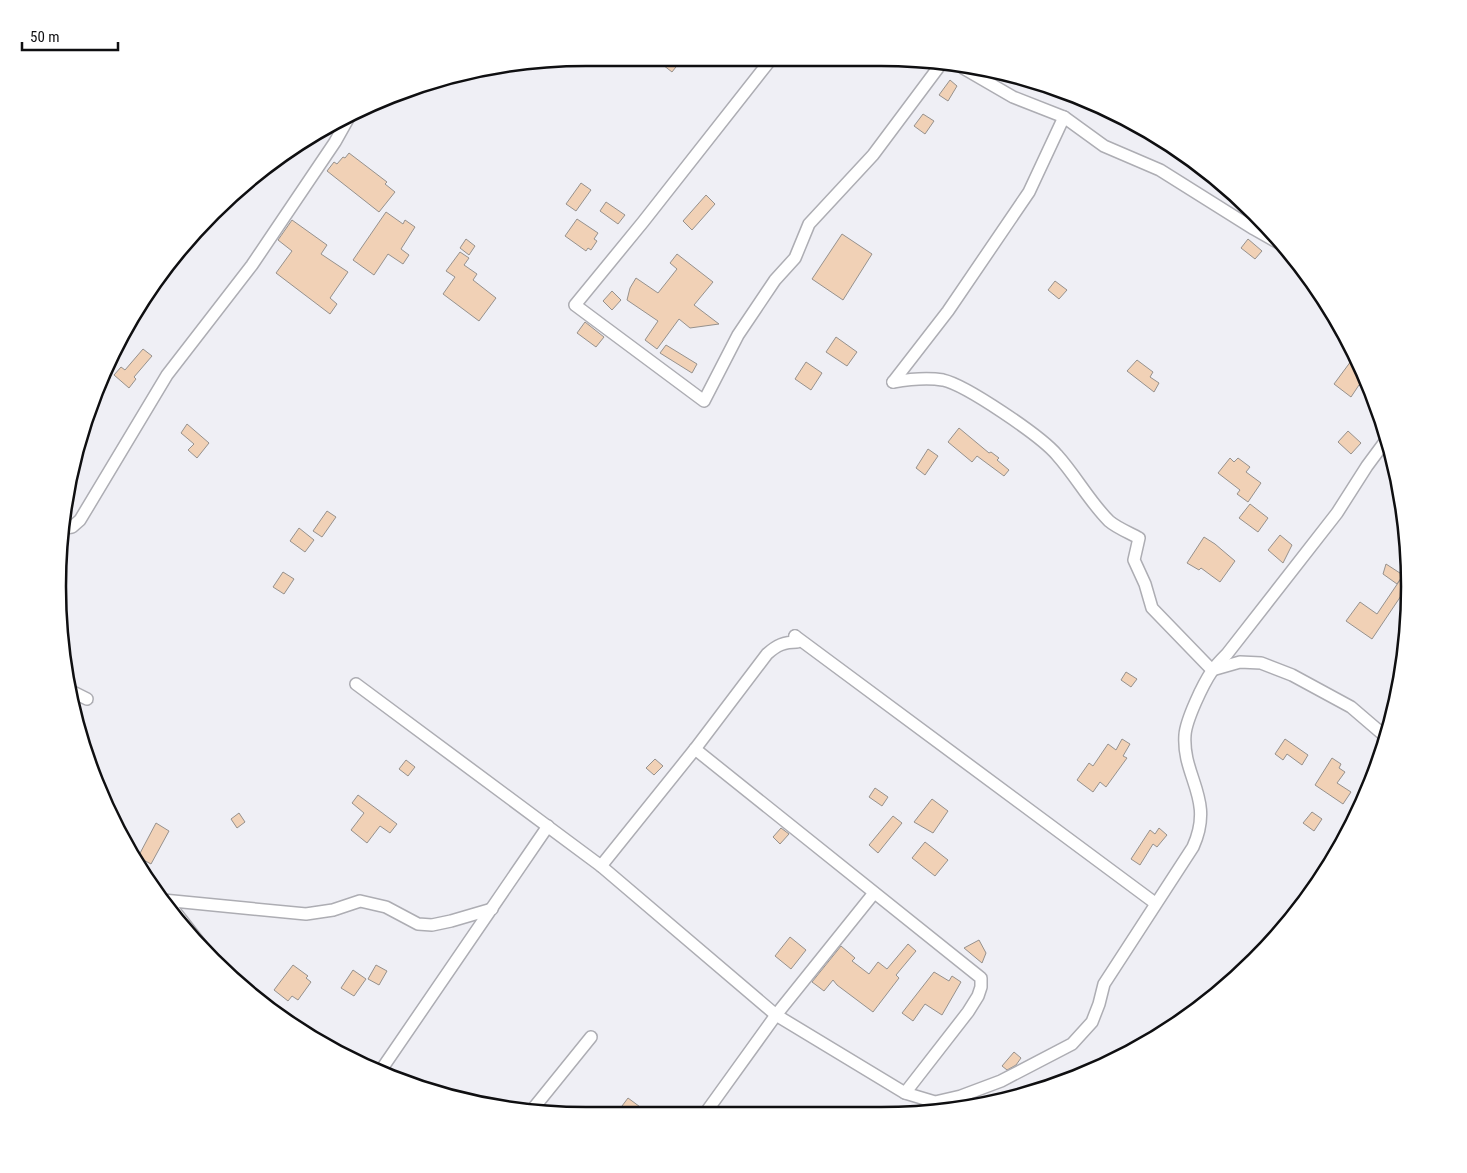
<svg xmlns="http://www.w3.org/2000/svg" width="1467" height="1173" font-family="'Roboto Condensed',sans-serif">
<rect width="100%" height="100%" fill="#efeff5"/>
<g fill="#f1d1b6" stroke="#96918d">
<polygon points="654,58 683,58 672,72"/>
<polygon points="950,80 957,86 948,101 939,95"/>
<polygon points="923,114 934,121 925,134 914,126"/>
<polygon points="349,153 387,182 385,184 395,192 379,212 327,171 334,162 337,164 343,157 345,158"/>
<polygon points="581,183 591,190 576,211 566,204"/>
<polygon points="706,195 715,204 692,230 683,221"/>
<polygon points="606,202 625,215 618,224 600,211"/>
<polygon points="386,212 403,224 405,220 415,227 401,249 409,255 403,264 388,254 374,275 353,260"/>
<polygon points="577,219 598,233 594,239 597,241 591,250 588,248 586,251 565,236"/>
<polygon points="292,220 327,245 321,254 348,272 330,298 337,304 330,314 276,273 292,251 278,240"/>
<polygon points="842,234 872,254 843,300 812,279"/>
<polygon points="466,239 475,246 469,255 460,248"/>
<polygon points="1248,239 1262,251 1255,259 1241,248"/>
<polygon points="460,252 469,258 464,265 477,274 473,280 496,298 479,321 443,294 455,277 446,271"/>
<polygon points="677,254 713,282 694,305 719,324 690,328 679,319 657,349 645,340 658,321 627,300 630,288 636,278 658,293 677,269 670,263"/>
<polygon points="1055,281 1067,290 1059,299 1048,290"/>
<polygon points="612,291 621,300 612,310 603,301"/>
<polygon points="585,322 604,337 596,347 577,333"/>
<polygon points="836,337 857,352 847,366 826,352"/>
<polygon points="666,345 697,364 692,373 660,353"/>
<polygon points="143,349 152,356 134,377 136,379 129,388 114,375 121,367 125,370"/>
<polygon points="1354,357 1358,366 1371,393 1359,385 1351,397 1334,384"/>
<polygon points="1137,360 1153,372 1150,377 1159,383 1154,392 1127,371"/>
<polygon points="806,362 822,373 811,390 795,379"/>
<polygon points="187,424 209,443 197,458 188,450 194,444 181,433"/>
<polygon points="959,428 989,453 991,452 999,458 997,460 1009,470 1004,476 977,456 972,462 948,442"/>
<polygon points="1348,431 1361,443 1351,454 1338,442"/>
<polygon points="928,449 938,456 925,475 916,468"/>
<polygon points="1230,458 1234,462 1238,458 1250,467 1246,472 1261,483 1248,502 1237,494 1240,490 1218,473"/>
<polygon points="1250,504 1268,518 1258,532 1239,518"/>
<polygon points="327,511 336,517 322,537 313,531"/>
<polygon points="299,528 314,540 305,552 290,541"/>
<polygon points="1280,535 1292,545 1283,563 1268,550"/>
<polygon points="1204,537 1215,544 1235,561 1220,582 1201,568 1199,570 1187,563"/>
<polygon points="1386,564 1403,575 1397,584 1383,574"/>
<polygon points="283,572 294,579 284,594 273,587"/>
<polygon points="1400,580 1407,585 1407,587 1372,639 1346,621 1360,602 1377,614"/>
<polygon points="1126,672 1137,679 1131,687 1121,680"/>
<polygon points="1122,739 1130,744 1123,756 1127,758 1106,787 1100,782 1093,792 1077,780 1089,763 1093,766 1108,744 1116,750"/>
<polygon points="1285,739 1308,755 1302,765 1287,754 1283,760 1275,754"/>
<polygon points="1332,758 1341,764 1339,768 1345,772 1337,783 1351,792 1343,804 1315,785"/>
<polygon points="655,759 663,766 654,775 646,768"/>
<polygon points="406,760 415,767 408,776 399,769"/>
<polygon points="875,788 888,797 882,806 869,797"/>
<polygon points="358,795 397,824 390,833 380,826 367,843 351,830 364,813 352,803"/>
<polygon points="932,799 948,811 933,833 914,822"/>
<polygon points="1312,812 1322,819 1314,831 1303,823"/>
<polygon points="239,813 245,822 237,828 231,819"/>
<polygon points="893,816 902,823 878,853 869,845"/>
<polygon points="156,823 169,831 151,864 138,857"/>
<polygon points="781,828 789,834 780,844 773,837"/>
<polygon points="1159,828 1167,835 1157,847 1153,844 1140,865 1131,859 1150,830 1155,834"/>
<polygon points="925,842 948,860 935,876 912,858"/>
<polygon points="790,937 806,950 791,969 775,956"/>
<polygon points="979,940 986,953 982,963 964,948"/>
<polygon points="908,944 916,951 896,975 899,978 873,1012 837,985 833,980 824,991 812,982 841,946 855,958 852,961 869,974 878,962 887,969"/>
<polygon points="293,965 308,976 306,978 311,982 298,1000 292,996 288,1001 274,990"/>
<polygon points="376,965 387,971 379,985 368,979"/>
<polygon points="353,970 366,979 354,996 341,988"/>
<polygon points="934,972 949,981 952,976 961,982 942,1015 925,1004 913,1021 902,1013"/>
<polygon points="1014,1052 1021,1058 1016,1065 1007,1070 1002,1066"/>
<polygon points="628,1098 651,1115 634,1115 622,1106"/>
</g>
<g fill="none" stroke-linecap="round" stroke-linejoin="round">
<defs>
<g id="street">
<polyline points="772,58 643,222 575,305 704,401 738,335 775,280 795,258 809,224 873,155 941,64"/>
<polyline points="963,68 1013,97 1064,117 1104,146 1160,170 1254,229 1284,246"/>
<path d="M 893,382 C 910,379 926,377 943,380 C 966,385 1041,436 1057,455 C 1076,476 1089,501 1109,521 C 1117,528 1130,533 1139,538 L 1134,560 L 1145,584 L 1152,608 L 1212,670 L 1240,662 L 1261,663 L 1292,675 L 1351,707 L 1386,737"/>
<polyline points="893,382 948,311 1029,192 1064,117"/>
<polyline points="65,528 72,527 80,520 167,375 252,265 335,142 349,117"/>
<polyline points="795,636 1155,903"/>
<path d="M 356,684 L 601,866 L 776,1015 L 905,1093 L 935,1102 L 961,1096 L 1001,1081 L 1072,1044 L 1092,1022 L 1099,1004 L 1104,984 L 1193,847 C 1215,799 1182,777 1185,735 C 1186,720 1203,684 1212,671 C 1216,665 1222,659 1227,654 L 1337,513 L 1367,466 L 1387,439"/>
<polyline points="71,691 87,699"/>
<polyline points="695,749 981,978 981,987 978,996 968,1012 905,1093"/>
<path d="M 601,866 L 695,749 L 767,654 C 777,645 784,642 797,642 L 795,636"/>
<polyline points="163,900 306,914 333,910 360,901 386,907 418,924 432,925 451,921 492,909"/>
<polyline points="166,904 173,909 206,951"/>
<polyline points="280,1016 303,1032"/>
<polyline points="379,1073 548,826"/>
<polyline points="532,1110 591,1037"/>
<polyline points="704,1115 776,1015 874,893"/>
</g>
</defs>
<use href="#street" stroke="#adadb3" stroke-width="14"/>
<use href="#street" stroke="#fff" stroke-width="11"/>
</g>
<path d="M0 0H1467V1173H0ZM586 66H881A520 520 0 0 1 1401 586V587A520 520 0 0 1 881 1107H586A520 520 0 0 1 66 587V586A520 520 0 0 1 586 66Z" fill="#fff" fill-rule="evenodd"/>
<path fill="none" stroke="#0f0f11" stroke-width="2.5" d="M586 66H881A520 520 0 0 1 1401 586V587A520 520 0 0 1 881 1107H586A520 520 0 0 1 66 587V586A520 520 0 0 1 586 66Z"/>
<path d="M22 42v8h96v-8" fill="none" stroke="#0f0f11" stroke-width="2.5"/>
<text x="30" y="42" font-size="15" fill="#0f0f11" stroke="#ffffff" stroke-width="4" paint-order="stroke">50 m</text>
</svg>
